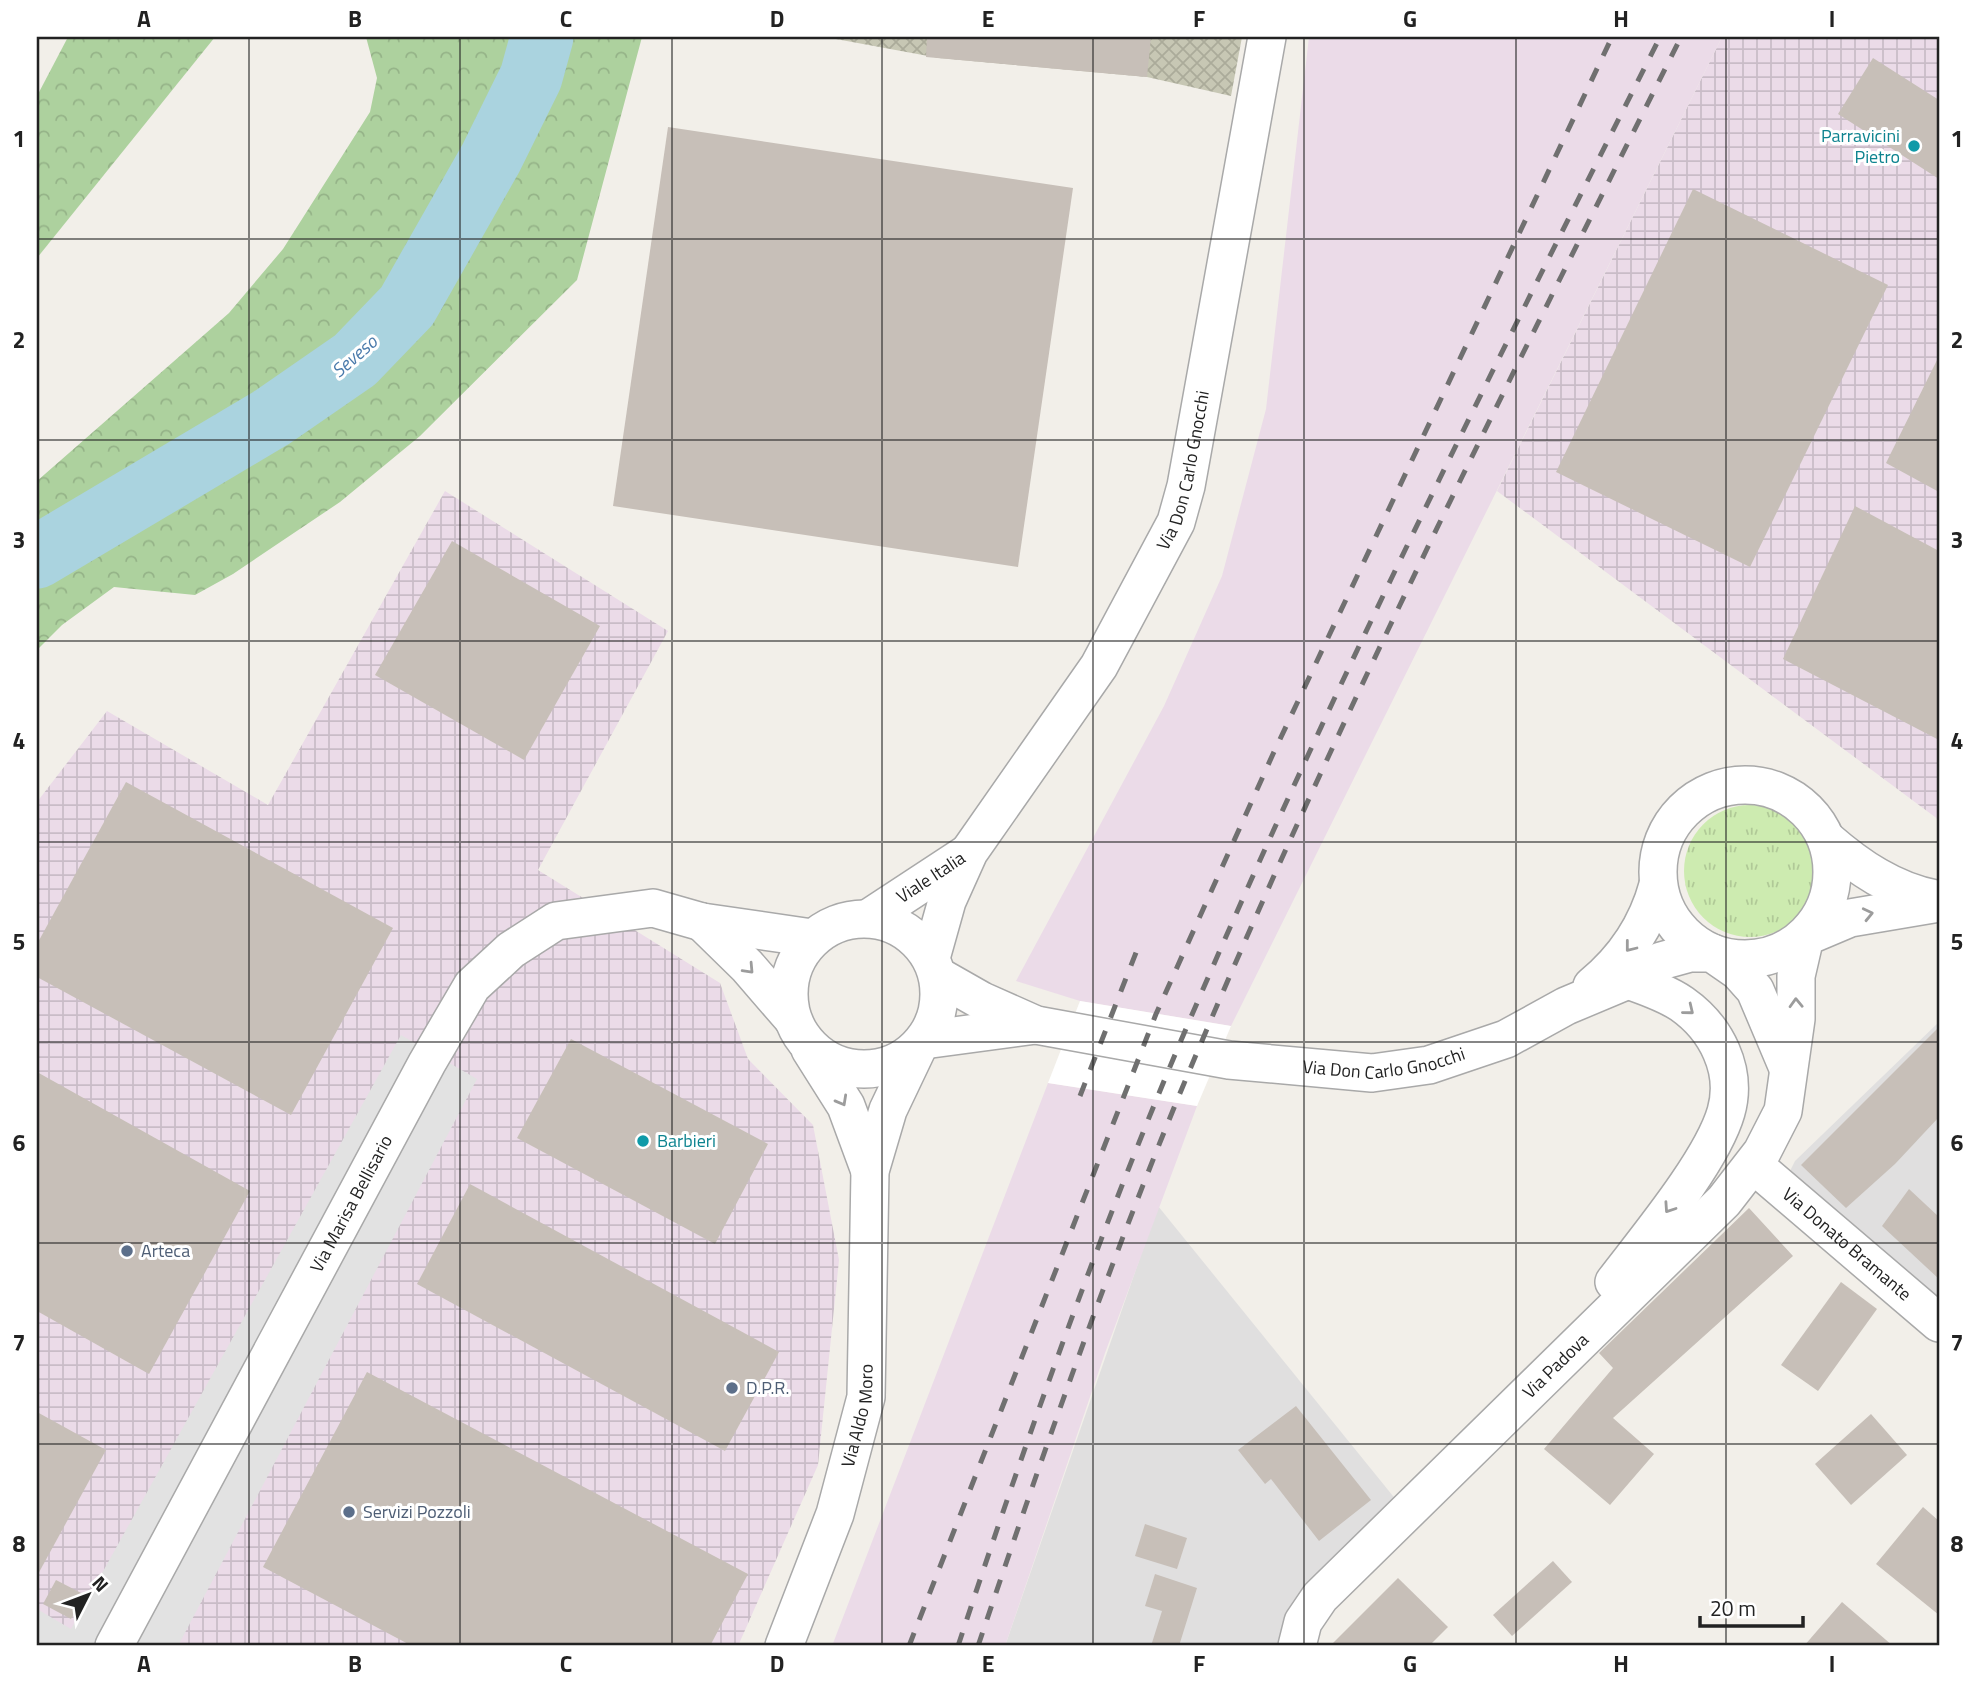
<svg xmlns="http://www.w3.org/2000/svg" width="1976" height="1683" font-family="'Titillium Web',sans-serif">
<defs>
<pattern id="industrial-grid" width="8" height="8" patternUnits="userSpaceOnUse" patternTransform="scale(1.75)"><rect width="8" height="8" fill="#ebdbe8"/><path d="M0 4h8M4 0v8" fill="none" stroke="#c9bcc7"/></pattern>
<pattern id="construction-cross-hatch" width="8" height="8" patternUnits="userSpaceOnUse" patternTransform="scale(1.75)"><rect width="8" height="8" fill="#c7c7b4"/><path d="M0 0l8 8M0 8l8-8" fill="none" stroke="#abab9a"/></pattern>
<pattern id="grass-tufts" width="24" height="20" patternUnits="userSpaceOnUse" patternTransform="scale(1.75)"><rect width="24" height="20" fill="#cdebb0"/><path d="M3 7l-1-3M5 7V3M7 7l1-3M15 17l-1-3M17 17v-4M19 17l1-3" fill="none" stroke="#b0c997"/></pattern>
<pattern id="forest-crowns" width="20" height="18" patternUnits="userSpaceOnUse" patternTransform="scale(1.75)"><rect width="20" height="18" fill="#add19e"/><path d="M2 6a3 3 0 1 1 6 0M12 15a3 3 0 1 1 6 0" fill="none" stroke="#95b388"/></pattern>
</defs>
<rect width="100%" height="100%" fill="#f2efe9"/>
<g fill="#e0dfdf">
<polygon points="1939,1022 1939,1304 1792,1178 1790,1171 1795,1161"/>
<polygon points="1158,1206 1397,1501 1287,1646 1005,1646"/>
</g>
<g fill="url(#industrial-grid)">
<polygon points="1722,37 1939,37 1939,820 1497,491"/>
<polygon points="445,491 668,631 538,870 720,983 748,1059 813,1125 839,1260 818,1465 738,1646 37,1646 37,802 107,711 268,805"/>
</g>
<g fill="#ebdbe8">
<polygon points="1309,37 1722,37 1231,1026 1080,1001 1016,981 1164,706 1222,576 1266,409"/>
<polygon points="1048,1083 1197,1106 1105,1353 1005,1646 832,1646"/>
</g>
<polygon fill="url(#construction-cross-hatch)" points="825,37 1242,37 1231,96 1147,77 939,58"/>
<circle fill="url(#grass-tufts)" cx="1750" cy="871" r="66"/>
<g fill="url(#forest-crowns)">
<polygon points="68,37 215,37 37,258 37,96"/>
<polygon points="366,37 642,37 577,280 420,436 340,502 233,574 195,595 114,587 62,625 37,650 37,481 229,313 283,249 370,112 377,78"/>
</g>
<polygon fill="#e2e2e2" points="401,1035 477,1079 178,1646 37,1646 37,1609 71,1629"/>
<polygon fill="#fff" points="1080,1001 1231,1026 1197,1106 1048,1083"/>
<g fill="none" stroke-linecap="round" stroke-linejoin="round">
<polyline stroke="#aad3df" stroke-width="63" points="37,557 271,418 355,360 407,306 491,158 531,77 542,37"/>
</g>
<g fill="#c7bfb8">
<polygon points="927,37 1151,37 1147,77 926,57"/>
<polygon points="1873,58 1939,100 1939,179 1838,114"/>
<polygon points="668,127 1073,188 1018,567 613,506"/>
<polygon points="1693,189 1888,285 1750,567 1556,472"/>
<polygon points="1939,356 1939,492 1886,463"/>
<polygon points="1855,506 1939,551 1939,740 1783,659"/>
<polygon points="452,541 600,626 524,760 375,675"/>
<polygon points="126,782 393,928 291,1115 37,977 37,944"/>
<polygon points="1939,1027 1939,1117 1895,1164 1846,1208 1801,1165"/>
<polygon points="571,1039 768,1144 715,1244 517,1138"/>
<polygon points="37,1072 250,1191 149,1374 37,1311"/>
<polygon points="470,1184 779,1352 725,1451 417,1284"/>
<polygon points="1909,1189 1939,1217 1939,1279 1882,1226"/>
<polygon points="1749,1208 1793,1256 1613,1418 1654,1454 1610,1505 1544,1449 1613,1368 1599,1353"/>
<polygon points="1841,1282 1877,1309 1818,1391 1781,1365"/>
<polygon points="367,1372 748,1574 710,1646 412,1646 263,1567"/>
<polygon points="1296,1406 1371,1500 1319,1541 1271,1479 1265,1484 1238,1450"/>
<polygon points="37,1412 106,1450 37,1576"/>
<polygon points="1871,1414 1907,1455 1851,1505 1815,1464"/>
<polygon points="1923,1507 1939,1521 1939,1615 1876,1564"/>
<polygon points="1145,1524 1187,1538 1177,1569 1135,1556"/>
<polygon points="1553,1561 1572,1582 1512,1636 1493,1615"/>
<polygon points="1155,1574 1197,1588 1179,1646 1151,1646 1162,1611 1145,1606"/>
<polygon points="1398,1578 1448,1627 1429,1646 1330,1646"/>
<polygon points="56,1580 85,1595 71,1619 43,1604"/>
<polygon points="1842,1602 1893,1646 1804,1646"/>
</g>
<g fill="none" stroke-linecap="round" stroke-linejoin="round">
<defs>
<g id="minor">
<circle cx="1745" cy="872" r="87"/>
<path d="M 1827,840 C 1858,867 1893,891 1935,899"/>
<path id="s1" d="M 869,918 L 968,853"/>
<circle cx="864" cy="994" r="75"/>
<polyline points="702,922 747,966 792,1018"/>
<path id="s2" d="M 931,958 L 947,901 L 969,852 L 1099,666 L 1176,522 L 1186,486 L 1267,37"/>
<path id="s3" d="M 938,976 L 982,1001 L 1036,1025 L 1229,1060 L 1372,1073 L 1429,1065 L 1506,1039 L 1566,1006 L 1628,980 L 1661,961 L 1690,953 L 1712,953 L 1738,971 L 1755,990 L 1788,1068"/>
<path d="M 1592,986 C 1625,959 1647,926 1658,885"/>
<polyline points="924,1040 1036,1025"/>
<polyline points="810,1049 846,1106 870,1171"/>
<path id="s4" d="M 1754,1165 L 1939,1323"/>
<path d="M 1614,1282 C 1646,1240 1712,1161 1726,1112 C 1738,1070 1716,1028 1682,1004 C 1666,993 1647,987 1628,980"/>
<path id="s5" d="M 114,1646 L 427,1063 L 472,986 L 511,950 L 556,921 L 653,908 L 702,922 L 812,938"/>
<path id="s6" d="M 784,1646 L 835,1514 L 866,1397 L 870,1171 L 888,1110 L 918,1047"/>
<path id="s7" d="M 1297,1646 L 1303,1622 L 1320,1597 L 1724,1201 L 1762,1152 L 1783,1111 L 1796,1019 L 1796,976 L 1805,937 L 1850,918 L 1939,903"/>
</g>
</defs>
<use href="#minor" stroke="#a9a9a9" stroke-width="40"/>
<use href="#minor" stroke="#fff" stroke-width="37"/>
<g stroke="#707070" stroke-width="5" stroke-dasharray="14 14" stroke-linecap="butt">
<polyline points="1080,1096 1137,950"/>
<polyline points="909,1646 1156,1014 1273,754 1612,37"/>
<path d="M 958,1646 C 1028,1434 1103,1222 1191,1017 C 1334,684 1497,360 1660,37"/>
<path d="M 978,1646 C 1040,1462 1104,1278 1178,1098 C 1328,736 1506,387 1681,37"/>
</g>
</g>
<defs><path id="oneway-chevron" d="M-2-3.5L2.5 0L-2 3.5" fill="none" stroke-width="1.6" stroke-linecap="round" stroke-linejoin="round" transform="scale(1.75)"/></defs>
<g stroke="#9c9c9c">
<use href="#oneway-chevron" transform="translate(1868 914) rotate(-13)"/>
<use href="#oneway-chevron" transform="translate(1630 947) rotate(128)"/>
<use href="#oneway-chevron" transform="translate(749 969) rotate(47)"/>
<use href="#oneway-chevron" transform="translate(1796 1003) rotate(-92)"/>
<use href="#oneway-chevron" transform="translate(1689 1010) rotate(39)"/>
<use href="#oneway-chevron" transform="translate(842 1101) rotate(61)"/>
<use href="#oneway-chevron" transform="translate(1669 1208) rotate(124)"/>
</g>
<path fill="none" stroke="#222" stroke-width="2" stroke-opacity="0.55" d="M 249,37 L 249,1646M 460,37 L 460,1646M 672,37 L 672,1646M 882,37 L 882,1646M 1093,37 L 1093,1646M 1304,37 L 1304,1646M 1516,37 L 1516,1646M 1726,37 L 1726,1646M 37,239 L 1939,239M 37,440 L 1939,440M 37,641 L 1939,641M 37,842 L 1939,842M 37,1042 L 1939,1042M 37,1243 L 1939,1243M 37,1444 L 1939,1444"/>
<g fill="#0f9aa8" stroke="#fff" stroke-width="2.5">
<circle cx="1914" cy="146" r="7"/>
<circle cx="643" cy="1141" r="7"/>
</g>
<g fill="#5c6f8a" stroke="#fff" stroke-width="2.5">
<circle cx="127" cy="1251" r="7"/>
<circle cx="732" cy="1388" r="7"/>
<circle cx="349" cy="1512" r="7"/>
</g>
<g text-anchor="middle" stroke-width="6" stroke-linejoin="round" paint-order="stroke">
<g font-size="18" fill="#0d838f" stroke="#fff" text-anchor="end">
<text x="1900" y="142">Parravicini<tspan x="1900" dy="21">Pietro</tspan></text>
<text x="657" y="1147" text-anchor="start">Barbieri</text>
</g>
<g font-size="18" fill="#222" stroke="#fff">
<text dy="6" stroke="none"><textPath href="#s2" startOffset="555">Via Don Carlo Gnocchi</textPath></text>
<text dy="6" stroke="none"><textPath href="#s1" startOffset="74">Viale Italia</textPath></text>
<text dy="6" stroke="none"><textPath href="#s3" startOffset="462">Via Don Carlo Gnocchi</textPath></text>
<text dy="6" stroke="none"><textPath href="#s5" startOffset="502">Via Marisa Bellisario</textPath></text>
<text dy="6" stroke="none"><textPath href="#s4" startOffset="122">Via Donato Bramante</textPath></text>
<text dy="6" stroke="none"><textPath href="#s7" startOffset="385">Via Padova</textPath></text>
<text dy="6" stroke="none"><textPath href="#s6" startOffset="243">Via Aldo Moro</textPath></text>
</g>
<g font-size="18" fill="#4e5e75" stroke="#fff" text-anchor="start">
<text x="141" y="1257">Arteca</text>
<text x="746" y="1394">D.P.R.</text>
<text x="363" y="1518">Servizi Pozzoli</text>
</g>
<g font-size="19" font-style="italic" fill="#4a7aab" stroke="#fff">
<text transform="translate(354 356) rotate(-41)" y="7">Seveso</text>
</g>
</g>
<rect width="1976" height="1683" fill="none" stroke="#ffffff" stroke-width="77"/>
<g transform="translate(88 1595) rotate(48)" stroke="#ffffff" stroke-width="5" paint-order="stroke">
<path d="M0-5L12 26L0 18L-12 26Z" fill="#222222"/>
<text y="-10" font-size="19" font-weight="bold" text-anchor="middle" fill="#222222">N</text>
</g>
<path d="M1700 1616v10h103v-10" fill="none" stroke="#222222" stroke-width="3.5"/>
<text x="1710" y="1616" font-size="21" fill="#222222" stroke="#ffffff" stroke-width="5" paint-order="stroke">20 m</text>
<rect x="38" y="38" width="1900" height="1606" fill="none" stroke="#222" stroke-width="2.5"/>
<g font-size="23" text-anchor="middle" font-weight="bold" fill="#222">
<text x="144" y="27">A</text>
<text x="355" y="27">B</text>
<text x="566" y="27">C</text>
<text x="777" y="27">D</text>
<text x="988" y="27">E</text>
<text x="1199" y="27">F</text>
<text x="1410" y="27">G</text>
<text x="1621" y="27">H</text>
<text x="1832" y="27">I</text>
<text x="19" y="147">1</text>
<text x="1957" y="147">1</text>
<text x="19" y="348">2</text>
<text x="1957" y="348">2</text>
<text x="19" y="548">3</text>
<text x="1957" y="548">3</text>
<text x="19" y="749">4</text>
<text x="1957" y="749">4</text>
<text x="19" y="950">5</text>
<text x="1957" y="950">5</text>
<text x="19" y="1151">6</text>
<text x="1957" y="1151">6</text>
<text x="19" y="1351">7</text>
<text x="1957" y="1351">7</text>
<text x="19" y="1552">8</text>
<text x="1957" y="1552">8</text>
<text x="144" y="1672">A</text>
<text x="355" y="1672">B</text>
<text x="566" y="1672">C</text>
<text x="777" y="1672">D</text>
<text x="988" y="1672">E</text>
<text x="1199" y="1672">F</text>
<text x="1410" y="1672">G</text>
<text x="1621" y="1672">H</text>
<text x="1832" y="1672">I</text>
</g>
</svg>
